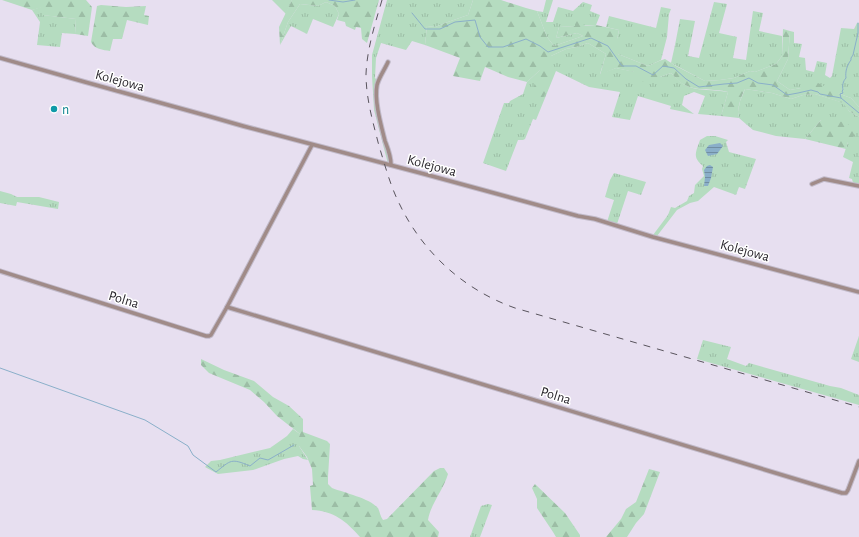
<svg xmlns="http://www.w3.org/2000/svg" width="859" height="537" font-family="'Alegreya Sans',sans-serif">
<defs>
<pattern id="grass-tufts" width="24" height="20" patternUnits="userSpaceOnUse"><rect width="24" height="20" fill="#b5dcc0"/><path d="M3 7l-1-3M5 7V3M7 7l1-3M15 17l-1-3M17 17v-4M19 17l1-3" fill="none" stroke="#9cbda5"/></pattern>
<pattern id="forest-firs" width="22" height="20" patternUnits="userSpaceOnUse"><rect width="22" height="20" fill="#b5dcc0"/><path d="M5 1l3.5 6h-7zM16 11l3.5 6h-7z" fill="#9cbda5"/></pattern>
<pattern id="water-rules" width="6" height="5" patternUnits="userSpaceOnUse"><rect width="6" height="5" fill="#8aafc9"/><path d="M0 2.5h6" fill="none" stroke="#718ea3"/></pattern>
</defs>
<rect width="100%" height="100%" fill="#e7dff0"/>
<g fill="url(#grass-tufts)">
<polygon points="272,0 292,0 286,14"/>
<polygon points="387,0 473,0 468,15 445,23 435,27 427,26 425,45 412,41 406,50 381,43 376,58 375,78 377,80 378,109 391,165 388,164 374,110 372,76 372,55"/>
<polygon points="546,0 553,0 546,22 553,22 558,7 573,11 583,2 592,5 590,11 600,15 596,25 559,27 556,38 577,33 583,36 554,46 547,37 537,11 543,12"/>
<polygon points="326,2 335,6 339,14 333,27 313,19 307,34 291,26 280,45 288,22 300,4 318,6"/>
<polygon points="714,2 727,4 719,33 737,37 733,58 746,60 753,11 763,13 759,31 782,36 782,56 776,64 755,72 750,71 734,78 720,80 705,81 671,63 675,45 680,19 695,21 688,56 699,58"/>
<polygon points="44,6 43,15 76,19 75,34 62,33 60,47 37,45 40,22 32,10"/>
<polygon points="661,7 671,9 669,14 667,37 661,60 648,66 618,54 602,39 617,39 619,30 606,27 609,16 656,28"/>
<polygon points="857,23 859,23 859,107 851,98 840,94 801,88 790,90 777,81 788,59 790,31 794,32 794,43 802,44 799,57 805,58 806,70 814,72 817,61 827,63 825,75 830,78 832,76 841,28 854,29"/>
<path d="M 588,43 L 606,54 L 600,74 L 616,68 L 660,77 L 671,73 C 675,77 680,83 685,85 C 699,92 714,89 728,92 L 721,116 L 698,114 L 705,96 L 694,92 L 684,96 L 682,105 L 694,114 L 670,109 L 671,106 L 638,96 L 630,120 L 612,117 L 620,92 L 589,87 L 556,71 L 536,120 L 533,119 L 525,139 L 523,140 L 518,140 L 506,171 L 483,163 L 504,103 L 509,103 L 510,101 L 523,94 L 527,82 L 540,70 L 542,79 L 551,56 L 566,49 L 576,47 Z"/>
<polygon points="745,89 772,93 791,99 803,95 815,94 844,103 849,111 859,117 859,185 853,183 852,179 849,178 853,162 843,157 848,142 821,120 805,139 776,136 753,130 739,118 738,112 740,101"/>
<path d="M 707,136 L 715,136 L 728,140 L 726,142 L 729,152 L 756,159 L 745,189 L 739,187 L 736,195 L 714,187 L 698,201 L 690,203 L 677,210 L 657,236 L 653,235 L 668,215 L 671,207 L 675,208 L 687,201 L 689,196 L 694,193 L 695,185 L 704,176 L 702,169 L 703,166 C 692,157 696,152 700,140 Z"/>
<polygon points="614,173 646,182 641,195 628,191 617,224 607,222 614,200 605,197 610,180"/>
<polygon points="0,191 11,194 17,197 39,197 59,202 58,209 17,202 16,206 0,203"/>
<polygon points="859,336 859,362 851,359"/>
<polygon points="703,340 731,347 727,359 746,366 749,363 830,386 841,388 859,395 859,405 697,359"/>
<polygon points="293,429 300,434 299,446 308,460 303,459 298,456 284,459 253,470 218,474 205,467 211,461 220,460 270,448 287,436"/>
<polygon points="488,504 492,505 480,537 470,537 481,506"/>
</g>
<g fill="url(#forest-firs)">
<polygon points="2,0 86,0 92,7 88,36 75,34 76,19 42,15 43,7 32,10"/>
<polygon points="292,0 379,0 367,43 362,39 361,28 356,27 355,30 346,26 345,22 337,20 339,14 335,6 326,2 318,6 300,4 288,22 280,45 279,27"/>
<path d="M 473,0 L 501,0 L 526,8 L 537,11 L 547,37 L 554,46 L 583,36 L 577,33 L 556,38 L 559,27 L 575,26 L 575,21 L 579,19 L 585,26 L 596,25 L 619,30 L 617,39 L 603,40 L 616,47 L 618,54 L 648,66 L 659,61 L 665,59 L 676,66 L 705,81 L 720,80 L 734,78 L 750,71 L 755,72 L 776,64 L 782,56 L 783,29 L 790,31 L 788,59 L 777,81 L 790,90 L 801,88 L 818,83 L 840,94 L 851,98 L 859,107 L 859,117 L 849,111 L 843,103 L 815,94 L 803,95 L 791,99 L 772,93 L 745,89 C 740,99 737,108 739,118 L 721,116 L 728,92 C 713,88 699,92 685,85 C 679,83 675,77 671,73 L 660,77 L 641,82 L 634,72 L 616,68 L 600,75 L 606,54 L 588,43 L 576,47 L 566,49 L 551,56 L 552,63 L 549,76 L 542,79 C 546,86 547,93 542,99 L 531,94 L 540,70 L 527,82 L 508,77 L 485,67 L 480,81 L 453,76 L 460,58 L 425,45 L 427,26 L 435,27 L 445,23 L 468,15 Z"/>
<path d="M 101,5 L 126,7 L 146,6 L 144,15 L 149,16 L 148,25 L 127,20 L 122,39 L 113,39 L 110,51 C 103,50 94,49 91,42 L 97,6 Z"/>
<polygon points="821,120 846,122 855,133 851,143 848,142 846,149 805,139"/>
<path d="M 201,359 L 224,370 L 254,381 L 273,397 L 289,406 L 303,419 L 303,432 L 327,441 L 330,444 L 328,477 L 328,484 L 332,488 C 345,493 369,498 378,508 C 380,512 380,516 383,520 L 387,519 L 434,471 L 440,468 L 444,468 L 448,474 C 443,491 431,503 428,520 L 439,532 L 438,537 L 360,537 C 346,521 334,511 312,510 L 310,486 L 313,485 L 312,469 L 307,457 L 299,446 L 298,440 L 300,434 L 277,416 L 264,402 L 250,390 L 209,373 L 201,365 Z"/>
<polygon points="649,469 660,472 644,514 636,523 627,537 606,537 621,519 626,509 636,502"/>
<polygon points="535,484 565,513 580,535 580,537 556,537 553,532 537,508 537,499 532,488"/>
</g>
<g fill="url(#water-rules)">
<polygon points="720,143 723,146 717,154 708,156 705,150 709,145"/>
<polygon points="710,165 713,167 711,178 708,186 704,186 705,177 704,170 707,166"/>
</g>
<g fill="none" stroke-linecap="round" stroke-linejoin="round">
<g stroke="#8aafc9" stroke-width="1">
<polyline points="329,0 343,2 355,0"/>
<polyline points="412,13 425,29 440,29 455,22 475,20 480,37 488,47 503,47 526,39 540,46 548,52 591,38 608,46 622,66 636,66 653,75 663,66 674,68 686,79 699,87 724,84 737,83 749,78 758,83 773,85 787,95 798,93 811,90 818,92 820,94 841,98 859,113"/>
<path d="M 841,98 L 840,94 L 843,93 L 842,91 L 843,90 C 842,86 843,81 846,78 C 845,72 847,65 851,60 L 851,58 L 853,55 L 858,33 L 858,23"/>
<path d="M 0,368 L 145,420 L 188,446 L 193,455 L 216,472 C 231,460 231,458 250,466 L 260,458 L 268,460 L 294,445"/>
</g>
<defs>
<g id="street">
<polyline points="0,58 85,82 208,116 243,126 428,175 578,216 595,219 653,237 859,292"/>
<path d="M 388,62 C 385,69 379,77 377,85 C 374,101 381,125 385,141 C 388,149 391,156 391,165"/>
<polyline points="812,184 824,179 859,186"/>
<polyline points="0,271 206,336 209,336 211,335 227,307 842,493 846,493 848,490 859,461"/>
<polyline points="227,307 312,145"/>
</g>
</defs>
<use href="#street" stroke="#c1bac9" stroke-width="5.5"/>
<use href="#street" stroke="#a08b88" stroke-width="3.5"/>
<path stroke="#59545d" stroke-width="1" stroke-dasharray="7 7" stroke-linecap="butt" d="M 382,0 C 375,24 367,49 366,74 C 366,99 373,122 379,146 C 385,165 390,185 399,203 C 422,252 464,290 515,308 L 859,407"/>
</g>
<circle fill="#0f9aa8" stroke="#fff" stroke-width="1.5" cx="54" cy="109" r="4"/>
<g text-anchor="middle" stroke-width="3" stroke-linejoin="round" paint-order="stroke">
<g font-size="14" fill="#29262c" stroke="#fff">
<text transform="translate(120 80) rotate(15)" y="5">Kolejowa</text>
<text transform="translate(432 165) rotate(15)" y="5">Kolejowa</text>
<text transform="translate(745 250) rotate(15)" y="5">Kolejowa</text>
<text transform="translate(124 299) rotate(17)" y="5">Polna</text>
<text transform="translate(556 395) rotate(17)" y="5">Polna</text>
</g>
<g font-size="14" fill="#0d838f" stroke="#fff" text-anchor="start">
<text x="62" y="114">n</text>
</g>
</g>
</svg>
